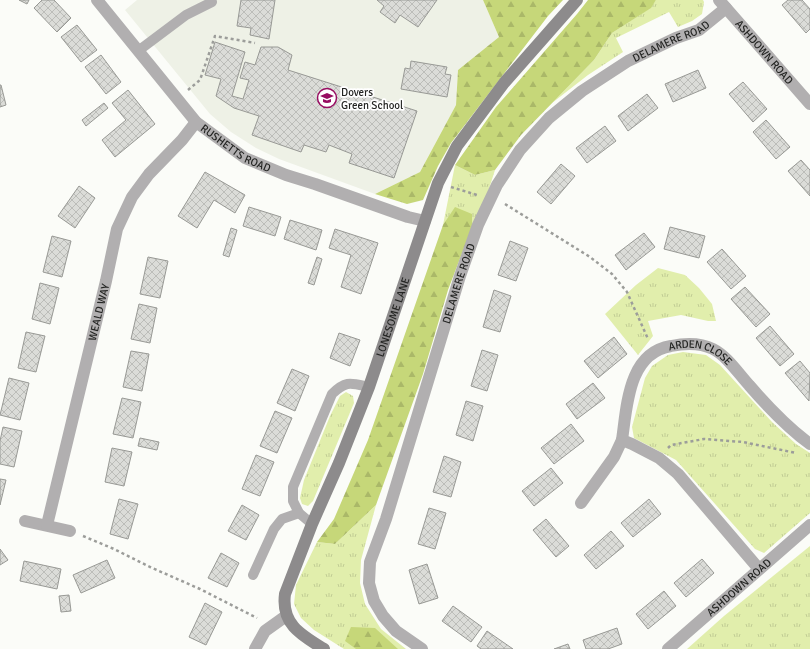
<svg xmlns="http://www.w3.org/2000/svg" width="810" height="649" font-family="Signika,sans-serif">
<defs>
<pattern id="grass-tufts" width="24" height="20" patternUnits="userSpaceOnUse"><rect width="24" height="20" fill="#e1eeac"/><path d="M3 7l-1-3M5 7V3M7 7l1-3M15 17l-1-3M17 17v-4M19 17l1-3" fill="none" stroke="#c1cc94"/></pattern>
<pattern id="forest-firs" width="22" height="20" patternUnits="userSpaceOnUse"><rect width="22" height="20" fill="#c6d779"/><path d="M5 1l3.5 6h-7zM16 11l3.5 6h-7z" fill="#aab868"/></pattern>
<pattern id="building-cross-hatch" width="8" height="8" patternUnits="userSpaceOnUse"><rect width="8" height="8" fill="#dbdcd8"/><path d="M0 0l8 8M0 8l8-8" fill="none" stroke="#bcbdb9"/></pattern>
</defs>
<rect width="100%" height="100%" fill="#fbfcf8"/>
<polygon fill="#eef1e6" points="137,0 483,0 499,37 458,70 456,105 420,172 375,194 279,159 256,148 231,132 210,114 125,10"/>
<g fill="url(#grass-tufts)">
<polygon points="656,0 703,0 704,2 702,14 692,21 678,27 669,12 616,38 623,52 588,75 552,103 594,60 612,33 650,8"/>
<polygon points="455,165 475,175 495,170 487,195 472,227 443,225"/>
<polygon points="658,268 685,275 699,288 712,304 716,321 708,321 681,315 648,321 653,336 638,355 605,314 636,285"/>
<polygon points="683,352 706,355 720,365 772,422 796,444 810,453 810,513 764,553 755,549 676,460 634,438 632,427 645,378 652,366 668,355"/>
<polygon points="346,392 353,396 354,403 313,501 308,506 302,504 300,498 304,480 330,416 340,396"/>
<polygon points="376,505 361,560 360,583 365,604 381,629 406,649 344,649 314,630 301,618 294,604 296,585 317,542 335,544"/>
<polygon points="810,546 810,649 687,649 724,616"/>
</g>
<g fill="url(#forest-firs)">
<polygon points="483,0 563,0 548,16 451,143 438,166 423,200 407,204 375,194 420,172 456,105 458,70 499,37"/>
<polygon points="588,0 656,0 651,8 612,33 594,60 521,135 495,170 475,175 455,165 496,107 577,14"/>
<polygon points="455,207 472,214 472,227 448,290 423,374 376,505 335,544 317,542 334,519 368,440 443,225"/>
<polygon points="351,627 375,628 398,649 356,649 345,641"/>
</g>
<g fill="url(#building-cross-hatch)" stroke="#989995">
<polygon points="19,0 29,0 27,4"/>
<polygon points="42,0 54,0 71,18 57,32 34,8"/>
<polygon points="241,0 275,0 269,39 250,35 251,28 237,26"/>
<polygon points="377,0 437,0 418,27 400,15 395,23 380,12 384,6"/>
<polygon points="788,0 802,0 810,9 810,29 806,33 782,5"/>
<polygon points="77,25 97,50 81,62 61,37"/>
<polygon points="215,42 245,52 232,96 243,99 249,80 240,78 245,62 255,65 261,47 278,47 292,55 288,70 417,111 394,178 349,163 352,154 329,145 326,152 304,145 301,152 252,135 259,116 234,108 216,96 221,79 205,75"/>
<polygon points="101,55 121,82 106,94 85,67"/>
<polygon points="411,61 447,67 445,74 451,75 447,97 401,89 405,68 410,69"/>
<polygon points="698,70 706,88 673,102 665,84"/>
<polygon points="743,82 767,109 753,122 729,94"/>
<polygon points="0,85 1,85 6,105 0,107"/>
<polygon points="128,90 155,124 115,157 102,140 126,120 112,103"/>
<polygon points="647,94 658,108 628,131 618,116"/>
<polygon points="104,103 108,108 86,126 82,120"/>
<polygon points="766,120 790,147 776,159 753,132"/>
<polygon points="605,126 616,141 587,163 576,148"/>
<polygon points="801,160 810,170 810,196 788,171"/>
<polygon points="561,164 575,176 551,204 537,192"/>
<polygon points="205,172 245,195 235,213 214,200 197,228 178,216"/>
<polygon points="79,186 95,198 75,228 58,216"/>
<polygon points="249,207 281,217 275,236 243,226"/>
<polygon points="290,220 322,230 316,250 284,239"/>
<polygon points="670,227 705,236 699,258 664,249"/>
<polygon points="231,228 237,230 229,257 223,255"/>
<polygon points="335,229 378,243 361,294 341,287 351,255 329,248"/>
<polygon points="644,233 655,247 626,270 615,255"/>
<polygon points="52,236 71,241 62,277 43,272"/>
<polygon points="510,241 528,248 516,281 498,275"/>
<polygon points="722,249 746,276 731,289 707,262"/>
<polygon points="148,257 168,261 160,298 140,294"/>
<polygon points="317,257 322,259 314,285 308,283"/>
<polygon points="40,283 59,288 50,324 32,319"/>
<polygon points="745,287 770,314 756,327 731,299"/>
<polygon points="494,290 511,296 500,332 483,327"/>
<polygon points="139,304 157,308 150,343 131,339"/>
<polygon points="770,326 794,354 780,366 756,338"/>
<polygon points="26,332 45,336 36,372 18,368"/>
<polygon points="339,333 360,340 350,366 330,358"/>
<polygon points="614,337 627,354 598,378 584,361"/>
<polygon points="482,350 498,355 487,391 471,386"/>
<polygon points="131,351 149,354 142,391 123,387"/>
<polygon points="800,361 810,373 809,401 785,373"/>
<polygon points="292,369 309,376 295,411 277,403"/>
<polygon points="9,378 29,383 20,420 0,415"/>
<polygon points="593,383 605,398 577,419 566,404"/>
<polygon points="122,398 141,402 133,438 113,434"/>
<polygon points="466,401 483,406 473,441 456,435"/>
<polygon points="275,411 292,418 277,453 260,446"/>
<polygon points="571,424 584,441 554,464 541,448"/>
<polygon points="3,427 22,431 14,467 0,464 0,441"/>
<polygon points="140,438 159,442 157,450 138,446"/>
<polygon points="112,448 132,452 124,486 105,482"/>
<polygon points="256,455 274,462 260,496 242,489"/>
<polygon points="444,456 461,462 451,497 433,492"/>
<polygon points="551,468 563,483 534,506 522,491"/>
<polygon points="0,479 6,480 0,505"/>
<polygon points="119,499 138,504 128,539 110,534"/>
<polygon points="649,499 661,514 633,537 621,523"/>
<polygon points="242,505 259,515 246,540 228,531"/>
<polygon points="429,508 446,513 435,549 418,544"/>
<polygon points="546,519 569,546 556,557 533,530"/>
<polygon points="611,531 624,546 596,569 584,555"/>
<polygon points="0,549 8,560 0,565"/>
<polygon points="221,553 239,563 227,587 208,578"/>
<polygon points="702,559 714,573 686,597 674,583"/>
<polygon points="107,560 115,578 81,593 73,575"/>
<polygon points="24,561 61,569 57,589 20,581"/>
<polygon points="427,564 438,598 419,604 409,570"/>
<polygon points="664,591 676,606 648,629 636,614"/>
<polygon points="69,595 71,611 61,612 59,596"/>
<polygon points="205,603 222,612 206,645 189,637"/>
<polygon points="453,606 482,627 471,642 442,621"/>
<polygon points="617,628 622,644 608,649 586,649 583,640"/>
<polygon points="487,631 513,649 481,649 477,646"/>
<polygon points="568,644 570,649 554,649"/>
</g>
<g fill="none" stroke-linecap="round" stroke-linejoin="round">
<g stroke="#9c9d9a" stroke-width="2.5" stroke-dasharray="3 3" stroke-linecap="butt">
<polyline points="188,90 200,80 215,36 255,43"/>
<polyline points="451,187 477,195"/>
<polyline points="505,204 590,257 612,274 627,292 648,339"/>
<polyline points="668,448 671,445 704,439 743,442 796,453"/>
<polyline points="83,536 114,549 150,567 200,589 257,618"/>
</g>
<g stroke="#b1afb0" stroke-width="10">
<polyline points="138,51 186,15 212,2"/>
<path d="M 312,524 L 299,513 L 293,501 L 293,487 L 332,394 C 346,380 351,383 369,387"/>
<polyline points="253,575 274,529 282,519 299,513"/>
</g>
<g stroke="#b1afb0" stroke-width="12">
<path id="s1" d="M 97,0 L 196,122 L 245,158 L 286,175 L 315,184 L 408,217 L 425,221"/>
<path id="s2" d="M 719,0 L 810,104"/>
<polyline points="581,503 614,457 622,440"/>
<polyline points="25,521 70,531"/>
<path id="s3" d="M 47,525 L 106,281 L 117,229 L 132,197 L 149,174 L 182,140 L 196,122"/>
<path id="s4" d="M 759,569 L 678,474 L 659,458 L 632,444 L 622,440 C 627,406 628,353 671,346 C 685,343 699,342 713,349 C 727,356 738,373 749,385 C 768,407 787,427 810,444"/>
<polyline points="255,649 265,631 286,616"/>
<path id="s5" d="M 422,649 L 396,631 L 383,616 L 374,601 L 369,583 L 370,562 L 386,519 L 460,276 L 478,225 L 497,185 L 520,150 L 549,118 L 582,91 L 628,61 L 676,38 L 699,30 L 726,8"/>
<path id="s6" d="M 668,649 L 810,525"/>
</g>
<path stroke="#8d8b8c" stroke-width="12" id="s7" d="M 324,649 C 301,635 281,624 285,594 L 312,524 L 339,463 L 369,387 L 438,183 L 457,146 L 504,83 L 577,0"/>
</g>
<defs>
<symbol id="school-ring" viewBox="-11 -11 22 22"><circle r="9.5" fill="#fff" stroke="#970c61" stroke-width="1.5"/><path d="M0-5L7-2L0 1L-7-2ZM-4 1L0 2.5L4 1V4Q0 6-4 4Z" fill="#970c61"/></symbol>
</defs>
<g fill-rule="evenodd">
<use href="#school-ring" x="316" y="87" width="22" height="22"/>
</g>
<g text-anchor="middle" stroke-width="3.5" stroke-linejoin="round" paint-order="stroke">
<g font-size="11" fill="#242523" stroke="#fff">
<text dy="4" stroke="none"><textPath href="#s5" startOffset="737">DELAMERE ROAD</textPath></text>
<text dy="4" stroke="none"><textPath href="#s2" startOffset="69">ASHDOWN ROAD</textPath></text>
<text dy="4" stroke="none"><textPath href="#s1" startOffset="205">RUSHETTS ROAD</textPath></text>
<text dy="4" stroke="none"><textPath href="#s5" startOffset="401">DELAMERE ROAD</textPath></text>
<text dy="4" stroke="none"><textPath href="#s3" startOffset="219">WEALD WAY</textPath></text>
<text dy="4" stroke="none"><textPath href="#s7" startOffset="370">LONESOME LANE</textPath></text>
<text dy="4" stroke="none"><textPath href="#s4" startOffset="337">ARDEN CLOSE</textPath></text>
<text dy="4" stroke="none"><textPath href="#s6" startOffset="94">ASHDOWN ROAD</textPath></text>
</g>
<g font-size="11" fill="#242523" stroke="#fff" text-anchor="start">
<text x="341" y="96">Dovers<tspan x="341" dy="13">Green School</tspan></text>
</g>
</g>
</svg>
